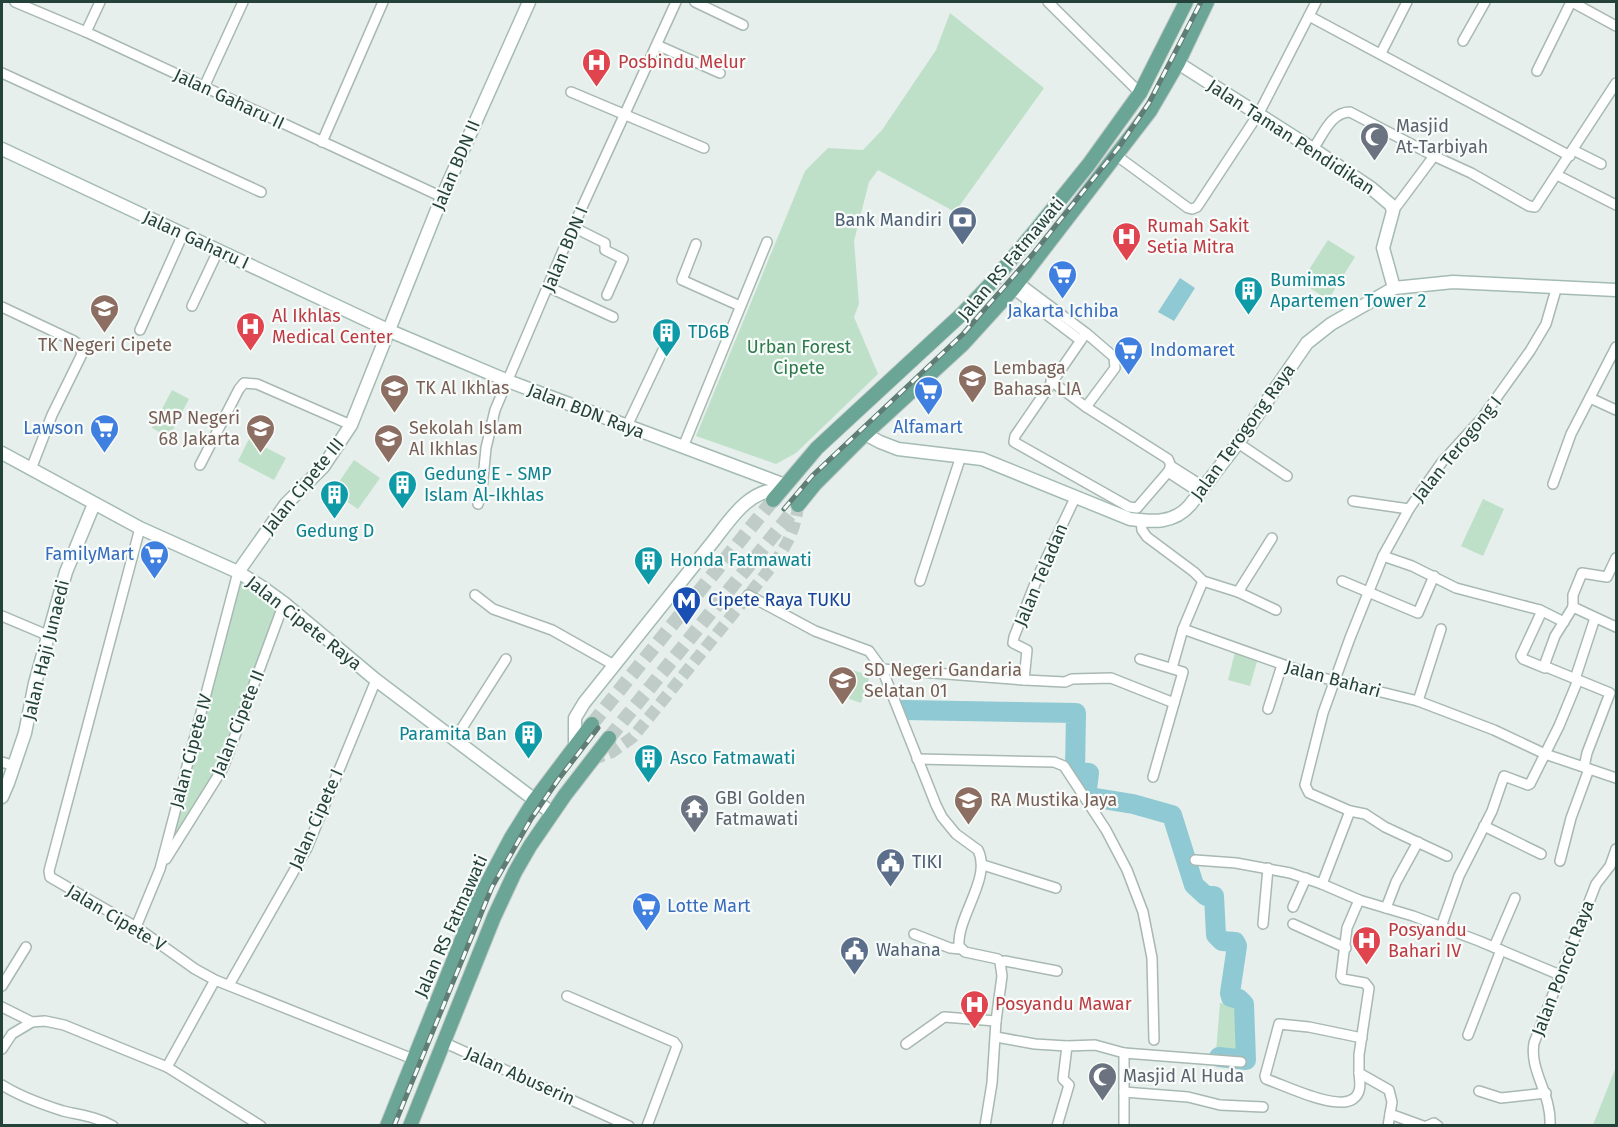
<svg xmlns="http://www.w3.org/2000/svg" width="1618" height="1127" font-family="'Fira Sans',sans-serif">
<rect width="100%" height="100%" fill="#e6efeb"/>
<g fill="#bfe0c8">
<polygon points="950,13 1044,88 955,212 878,170 869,182 854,241 859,304 854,317 878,374 796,453 776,464 696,436 805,171 828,148 863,150 882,130 936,50"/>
<polygon points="1328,240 1355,257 1328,300 1301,282"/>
<polygon points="172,390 189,399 169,437 152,428"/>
<polygon points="249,439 286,458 274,480 238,461"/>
<polygon points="354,460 380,478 358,509 332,492"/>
<polygon points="1483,499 1504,509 1483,556 1461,546"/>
<polygon points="238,576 280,603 222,761 170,846"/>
<polygon points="1235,652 1258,658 1250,686 1228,680"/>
<polygon points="853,670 870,676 861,703 844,697"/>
<polygon points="1220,1003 1240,1005 1236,1053 1216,1052"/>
<polygon points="1616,1067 1616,1125 1593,1125"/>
</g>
<polygon fill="#8ec9d4" points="1180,278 1195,288 1174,321 1158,312"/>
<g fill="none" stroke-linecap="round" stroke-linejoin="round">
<polyline stroke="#8ec9d4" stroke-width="20" points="903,710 1076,713 1075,772 1089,773 1087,789 1090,797 1133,804 1172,815 1194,885 1206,896 1214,896 1216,935 1222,941 1235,942 1237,946 1230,993 1231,997 1239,999 1244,1004 1246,1060 1219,1057"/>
<path stroke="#bfccc8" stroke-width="12" stroke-dasharray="12 6" stroke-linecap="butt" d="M 592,760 L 612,752 L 633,737 L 772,566 C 786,547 796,529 798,505"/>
<g stroke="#bfccc8" stroke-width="14" stroke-dasharray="14 7" stroke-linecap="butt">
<polyline points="592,724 773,500"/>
<polyline points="609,738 798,505"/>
</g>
<defs>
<g id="street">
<polyline points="15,2 86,32 442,197"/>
<polyline points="695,2 743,25"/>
<polyline points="1048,2 1140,93"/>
<polyline points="1572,2 1616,26"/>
<polyline points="1309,16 1570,156"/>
<polyline points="86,32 100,2"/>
<polyline points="1463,41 1485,2"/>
<polyline points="657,45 720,73"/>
<polyline points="1381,53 1407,2"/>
<polyline points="1537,71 1571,2"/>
<polyline points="2,73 261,192"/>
<polyline points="204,87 243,2"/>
<polyline points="571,92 704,148"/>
<polyline points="322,142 383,2"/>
<path d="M 1313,149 C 1323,135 1331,112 1350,112 L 1434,156 L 1471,173 L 1529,206 L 1535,207 L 1616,83"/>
<polyline points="1573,150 1601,164"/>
<polyline points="1117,156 1188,208 1192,209 1197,207 1259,113 1316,2"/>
<polyline points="1557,175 1616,205"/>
<polyline points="1393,211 1434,156"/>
<polyline points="573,227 605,243 605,250 623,259 607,295"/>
<polyline points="696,244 682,280 740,306"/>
<path d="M 1018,282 L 1086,333 L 1114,357 L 1115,368 L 1086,407 L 1168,459 C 1171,464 1171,467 1168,472 L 1137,508 L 1129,507 L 1014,442 L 1015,436 L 1086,333"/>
<polyline points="548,287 613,317"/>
<polyline points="1013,289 1080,340"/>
<polyline points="192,306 218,251"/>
<polyline points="2,307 74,341 79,345 82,354 52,415 31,469"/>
<polyline points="140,330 183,234"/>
<polyline points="1051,381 1086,407"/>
<polyline points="1590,398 1616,410"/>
<polyline points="627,426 665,346 673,335"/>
<polyline points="1238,443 1287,476"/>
<polyline points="683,447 767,242"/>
<polyline points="200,465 239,389 244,383 257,384 351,425"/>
<polyline points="1171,466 1204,487"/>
<polyline points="1168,472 1200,493"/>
<polyline points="1553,484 1571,434 1616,347"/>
<polyline points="1353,501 1409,509"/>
<polyline points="478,504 482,489 486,448 495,410 573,227 676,2"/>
<polyline points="1141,521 1142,530 1147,537 1194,572 1203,581 1183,629 1172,668"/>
<polyline points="140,528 49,871 50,877 136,927 195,969 215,980 413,1059"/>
<polyline points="1383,556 1412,566 1456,588 1540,610 1541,613 1521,656 1523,659 1545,668"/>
<polyline points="920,581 961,456"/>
<polyline points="1203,581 1238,592 1276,610"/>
<polyline points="1342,581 1418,613 1434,576"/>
<polyline points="1238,592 1272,538"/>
<polyline points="475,595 493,609 552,630 614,665"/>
<path d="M 748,595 L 815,631 L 869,651 L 882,669 L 936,805 L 942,817 L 956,834 L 978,850 C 992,878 957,916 959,946 L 965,952 L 998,959 L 1000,962"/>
<polyline points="1573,607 1555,636 1544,666 1610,693 1587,753 1584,767"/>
<polyline points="1573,607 1573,595 1582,573 1607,577 1616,558"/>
<polyline points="1573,607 1616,627"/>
<polyline points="1540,610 1564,622"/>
<polyline points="2,616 47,635"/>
<polyline points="1183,629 1315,676 1418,701 1494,730 1545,754 1616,778"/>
<polyline points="1140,659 1183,672 1153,777"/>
<polyline points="882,669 1024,680 1027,650 1013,643 1014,637 1038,576 1075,498"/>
<polyline points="1575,679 1595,618"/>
<polyline points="1024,680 1065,682 1072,679 1111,678 1174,703"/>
<polyline points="1418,701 1441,629"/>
<polyline points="1268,709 1282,665"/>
<polyline points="455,739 506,659"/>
<polyline points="917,759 1054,762 1064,766 1106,830 1127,870 1143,912 1152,958 1154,1040"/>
<polyline points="2,762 14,766"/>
<polyline points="1350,811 1365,814 1385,827 1447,856"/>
<polyline points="1484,826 1541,854"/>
<polyline points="166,859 223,768 284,603"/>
<polyline points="1195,860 1236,863 1290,873 1322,884 1359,900 1413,916 1479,941 1560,975"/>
<polyline points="1560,861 1571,818 1589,769"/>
<polyline points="983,865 1056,888"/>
<polyline points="1322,884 1350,811 1309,793 1305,785 1323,713 1350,638 1383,556 1409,509 1442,462 1482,418 1530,351 1546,324 1557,286"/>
<polyline points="1359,900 1347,928 1341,976 1343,979 1365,983 1369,988 1359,1055 1359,1073 1389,1090 1392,1102 1388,1126"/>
<polyline points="1293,907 1306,878"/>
<polyline points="1386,908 1396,882 1418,842"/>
<polyline points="1263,924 1268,868"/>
<polyline points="1293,924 1346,948"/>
<polyline points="136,927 160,869 238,572"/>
<polyline points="1441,927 1459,876 1492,811 1504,776 1528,785 1530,784 1559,726 1578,680"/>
<polyline points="914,934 950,948 961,949"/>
<polyline points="1494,947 1515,898"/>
<polyline points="1000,962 1005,961 1057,971"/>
<polyline points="229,985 307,848 376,680"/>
<polyline points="2,986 26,947"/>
<polyline points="567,996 674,1042 677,1046 647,1126"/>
<polyline points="2,1007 32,1022"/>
<polyline points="1468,1035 1501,950"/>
<polyline points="996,1037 1035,1044 1067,1046"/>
<polyline points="443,1042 629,1126"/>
<polyline points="906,1044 944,1017 996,1021"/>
<polyline points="2,1049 12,1034 32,1022 45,1021 64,1025 167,1067 261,1126"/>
<polyline points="1124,1053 1241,1062"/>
<polyline points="167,1067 215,980"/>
<path d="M 1359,1073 C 1360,1082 1362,1093 1353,1099 C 1336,1111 1284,1085 1266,1079 L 1265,1076 L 1279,1024 L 1309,1027 L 1362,1038"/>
<path d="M 2,1085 C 21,1097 41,1104 63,1111 C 80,1115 97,1117 113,1126"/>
<polyline points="1479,1091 1501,1098 1546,1093"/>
<polyline points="1124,1092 1188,1097 1220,1105 1263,1107"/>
<polyline points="1390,1114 1423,1126"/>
<polyline points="985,1126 992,1083 996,1021 1002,976 1000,962"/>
<polyline points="1057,1126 1069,1085 1063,1079 1067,1046 1095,1045 1124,1053 1124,1126"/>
<polyline points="1427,1126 1434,1123 1438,1126"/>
<path d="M 1550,1126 C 1552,1094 1529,1071 1534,1043 L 1596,884 L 1610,866 L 1616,849"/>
</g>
<g id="secondary">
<polyline points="1178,63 1313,149 1371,188 1391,205 1393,211 1383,248 1394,288"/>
<polyline points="2,149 390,331 508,381 785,485"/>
<path d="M 865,434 L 880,442 L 898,449 L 982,459 L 1130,519 C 1152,522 1174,524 1190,505 L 1238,443 L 1307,343 L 1331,324 L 1394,288 L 1453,282 L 1616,290"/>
<polyline points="2,453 140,528 238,572 262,587 284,603 376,680 552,813"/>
<polyline points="238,572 286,504 323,467 351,425 442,197 529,2"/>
<path d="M 575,747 L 575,718 L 584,703 L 715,539 C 731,518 751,488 780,490"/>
<polyline points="2,797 8,783 25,733 35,683 66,572 94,504"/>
</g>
<g id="primary">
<polyline points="773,500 817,448 963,313 994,280 1035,231 1089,164 1140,93 1186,2"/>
<polyline points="798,505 815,484 865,434 963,344 1013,289 1150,111 1178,63 1207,2"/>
<polyline points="387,1126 476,904 511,838 534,801 592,724"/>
<polyline points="410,1126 494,917 515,872 530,846 565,795 609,738"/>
</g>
</defs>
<use href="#street" stroke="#a8b8b2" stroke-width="12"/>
<use href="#secondary" stroke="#a4bbb3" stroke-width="15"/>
<use href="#primary" stroke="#c2cac8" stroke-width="16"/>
<use href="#street" stroke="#fff" stroke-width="9"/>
<use href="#secondary" stroke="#fff" stroke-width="12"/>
<use href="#primary" stroke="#6aa596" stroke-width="14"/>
<defs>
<g id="rail">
<polyline points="784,509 812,476 963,334 1032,255 1119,147 1149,103 1201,2"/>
<polyline points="394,1126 492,887 531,819 558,780 598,728"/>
</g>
</defs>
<use href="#rail" stroke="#5f7d75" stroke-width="5"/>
<use href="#rail" stroke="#f7fbf9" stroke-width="3" stroke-dasharray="9" stroke-linecap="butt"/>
</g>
<defs>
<symbol id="hospital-pin" viewBox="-11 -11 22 30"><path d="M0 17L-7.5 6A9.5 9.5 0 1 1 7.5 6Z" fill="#e0444e" stroke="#f7fbf9"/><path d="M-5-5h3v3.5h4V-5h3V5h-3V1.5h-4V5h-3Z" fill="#fff"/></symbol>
<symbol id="mosque-pin" viewBox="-11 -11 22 30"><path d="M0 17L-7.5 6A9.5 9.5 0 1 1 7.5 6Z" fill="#6b7280" stroke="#f7fbf9"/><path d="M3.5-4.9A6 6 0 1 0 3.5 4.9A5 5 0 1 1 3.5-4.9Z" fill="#fff"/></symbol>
<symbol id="bank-pin" viewBox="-11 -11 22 30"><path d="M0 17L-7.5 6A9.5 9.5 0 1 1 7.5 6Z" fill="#5c6f8a" stroke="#f7fbf9"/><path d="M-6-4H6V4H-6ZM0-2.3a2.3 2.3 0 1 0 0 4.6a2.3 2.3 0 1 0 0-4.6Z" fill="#fff"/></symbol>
<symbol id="supermarket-pin" viewBox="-11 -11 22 30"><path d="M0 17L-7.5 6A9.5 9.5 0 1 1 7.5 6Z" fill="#3f7fe0" stroke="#f7fbf9"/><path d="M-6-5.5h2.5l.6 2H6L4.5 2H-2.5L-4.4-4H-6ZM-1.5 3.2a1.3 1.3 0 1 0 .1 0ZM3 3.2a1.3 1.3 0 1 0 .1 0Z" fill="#fff"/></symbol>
<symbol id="building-pin" viewBox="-11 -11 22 30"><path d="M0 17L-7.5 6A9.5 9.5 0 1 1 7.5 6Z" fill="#0f9aa8" stroke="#f7fbf9"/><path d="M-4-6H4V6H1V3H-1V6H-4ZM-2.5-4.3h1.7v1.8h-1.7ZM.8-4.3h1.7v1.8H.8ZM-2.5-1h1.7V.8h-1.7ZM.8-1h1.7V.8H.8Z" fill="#fff"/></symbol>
<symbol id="school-pin" viewBox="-11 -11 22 30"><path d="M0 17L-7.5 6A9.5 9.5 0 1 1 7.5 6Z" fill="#8d6e63" stroke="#f7fbf9"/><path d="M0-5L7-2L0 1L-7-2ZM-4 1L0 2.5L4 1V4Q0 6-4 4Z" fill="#fff"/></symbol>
<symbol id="metro-pin" viewBox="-11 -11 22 30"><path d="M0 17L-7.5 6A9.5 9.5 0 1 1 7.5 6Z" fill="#1a4fb4" stroke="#f7fbf9"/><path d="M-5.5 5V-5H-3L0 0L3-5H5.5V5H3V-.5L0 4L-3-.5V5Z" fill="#fff"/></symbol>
<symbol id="temple-pin" viewBox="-11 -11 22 30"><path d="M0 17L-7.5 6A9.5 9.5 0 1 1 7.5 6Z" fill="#6b7280" stroke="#f7fbf9"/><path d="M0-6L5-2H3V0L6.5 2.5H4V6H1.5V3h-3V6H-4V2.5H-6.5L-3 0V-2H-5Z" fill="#fff"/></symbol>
<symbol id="civic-pin" viewBox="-11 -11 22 30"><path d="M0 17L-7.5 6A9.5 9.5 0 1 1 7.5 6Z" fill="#5c6f8a" stroke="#f7fbf9"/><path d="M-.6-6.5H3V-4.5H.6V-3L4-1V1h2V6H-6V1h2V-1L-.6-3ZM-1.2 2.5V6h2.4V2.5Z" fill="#fff"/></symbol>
</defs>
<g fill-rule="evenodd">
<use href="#hospital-pin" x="580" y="46" width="33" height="45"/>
<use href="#mosque-pin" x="1358" y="120" width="33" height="45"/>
<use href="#bank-pin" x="946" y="204" width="33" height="45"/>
<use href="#hospital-pin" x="1110" y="220" width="33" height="45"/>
<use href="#supermarket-pin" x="1046" y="258" width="33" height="45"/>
<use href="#building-pin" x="1232" y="274" width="33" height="45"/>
<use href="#school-pin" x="88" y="292" width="33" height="45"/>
<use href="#hospital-pin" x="234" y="310" width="33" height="45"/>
<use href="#building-pin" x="650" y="316" width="33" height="45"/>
<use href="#supermarket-pin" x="1112" y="334" width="33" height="45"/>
<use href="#school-pin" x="956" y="362" width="33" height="45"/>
<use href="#school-pin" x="378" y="372" width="33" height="45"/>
<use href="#supermarket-pin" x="912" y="374" width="33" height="45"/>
<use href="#supermarket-pin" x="88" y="412" width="33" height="45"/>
<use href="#school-pin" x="244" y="412" width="33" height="45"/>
<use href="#school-pin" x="372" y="422" width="33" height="45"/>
<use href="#building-pin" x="386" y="468" width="33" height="45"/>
<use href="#building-pin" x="318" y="478" width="33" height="45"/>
<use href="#supermarket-pin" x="138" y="538" width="33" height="45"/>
<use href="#building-pin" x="632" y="544" width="33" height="45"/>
<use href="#metro-pin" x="670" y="584" width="33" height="45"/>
<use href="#school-pin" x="826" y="664" width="33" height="45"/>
<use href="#building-pin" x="512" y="718" width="33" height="45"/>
<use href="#building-pin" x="632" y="742" width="33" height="45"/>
<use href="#school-pin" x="952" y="784" width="33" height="45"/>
<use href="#temple-pin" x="678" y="792" width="33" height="45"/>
<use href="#civic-pin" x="874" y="846" width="33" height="45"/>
<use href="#supermarket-pin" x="630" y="890" width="33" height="45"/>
<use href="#hospital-pin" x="1350" y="924" width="33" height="45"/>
<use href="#civic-pin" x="838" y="934" width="33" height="45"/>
<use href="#hospital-pin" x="958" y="988" width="33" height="45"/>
<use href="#mosque-pin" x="1086" y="1060" width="33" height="45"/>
</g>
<g text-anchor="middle" stroke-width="4.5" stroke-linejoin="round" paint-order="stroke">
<g font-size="18" fill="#be3a42" stroke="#f7fbf9" text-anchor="start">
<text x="618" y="68">Posbindu Melur</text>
<text x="1147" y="232">Rumah Sakit<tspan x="1147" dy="21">Setia Mitra</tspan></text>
<text x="272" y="322">Al Ikhlas<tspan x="272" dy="21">Medical Center</tspan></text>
<text x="1388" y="936">Posyandu<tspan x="1388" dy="21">Bahari IV</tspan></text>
<text x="995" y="1010">Posyandu Mawar</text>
</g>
<g font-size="18" fill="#24423a" stroke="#f7fbf9">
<text transform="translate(229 99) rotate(25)" y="6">Jalan Gaharu II</text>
<text transform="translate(1291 137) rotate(33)" y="6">Jalan Taman Pendidikan</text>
<text transform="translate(456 165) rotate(-67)" y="6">Jalan BDN II</text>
<text transform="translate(196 240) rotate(25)" y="6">Jalan Gaharu I</text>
<text transform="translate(565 249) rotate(-67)" y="6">Jalan BDN I</text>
<text transform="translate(1011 259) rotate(-50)" y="6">Jalan RS Fatmawati</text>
<text transform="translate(586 411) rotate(21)" y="6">Jalan BDN Raya</text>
<text transform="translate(1243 432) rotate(-54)" y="6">Jalan Terogong Raya</text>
<text transform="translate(1457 449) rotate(-51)" y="6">Jalan Terogong I</text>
<text transform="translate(303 486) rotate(-51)" y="6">Jalan Cipete III</text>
<text transform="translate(1041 575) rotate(-67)" y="6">Jalan Teladan</text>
<text transform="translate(304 623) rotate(38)" y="6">Jalan Cipete Raya</text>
<text transform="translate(46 650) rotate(-76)" y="6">Jalan Haji Junaedi</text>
<text transform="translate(1333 679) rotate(15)" y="6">Jalan Bahari</text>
<text transform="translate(238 723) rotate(-68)" y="6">Jalan Cipete II</text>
<text transform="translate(191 751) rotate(-75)" y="6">Jalan Cipete IV</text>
<text transform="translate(316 819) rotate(-66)" y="6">Jalan Cipete I</text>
<text transform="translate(116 918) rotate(31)" y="6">Jalan Cipete V</text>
<text transform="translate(451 926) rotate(-66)" y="6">Jalan RS Fatmawati</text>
<text transform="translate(1563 968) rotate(-69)" y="6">Jalan Poncol Raya</text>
<text transform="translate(520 1076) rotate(24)" y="6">Jalan Abuserin</text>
</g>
<g font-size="18" fill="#5b616d" stroke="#f7fbf9" text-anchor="start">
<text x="1396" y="132">Masjid<tspan x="1396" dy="21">At-Tarbiyah</tspan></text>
<text x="715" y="804">GBI Golden<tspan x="715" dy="21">Fatmawati</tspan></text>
<text x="1123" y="1082">Masjid Al Huda</text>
</g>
<g font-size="18" fill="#4e5e75" stroke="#f7fbf9" text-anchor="start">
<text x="942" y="226" text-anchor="end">Bank Mandiri</text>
<text x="912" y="868">TIKI</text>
<text x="876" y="956">Wahana</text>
</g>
<g font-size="18" fill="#0d838f" stroke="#f7fbf9" text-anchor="start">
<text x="1270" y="286">Bumimas<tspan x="1270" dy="21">Apartemen Tower 2</tspan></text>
<text x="688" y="338">TD6B</text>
<text x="424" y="480">Gedung E - SMP<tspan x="424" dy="21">Islam Al-Ikhlas</tspan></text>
<text x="335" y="537" text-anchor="middle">Gedung D</text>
<text x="670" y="566">Honda Fatmawati</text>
<text x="507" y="740" text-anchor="end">Paramita Ban</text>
<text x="670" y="764">Asco Fatmawati</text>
</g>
<g font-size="18" fill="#366cbe" stroke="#f7fbf9">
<text x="1063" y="317">Jakarta Ichiba</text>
<text x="1150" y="356" text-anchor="start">Indomaret</text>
<text x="928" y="433">Alfamart</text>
<text x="84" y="434" text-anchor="end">Lawson</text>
<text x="134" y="560" text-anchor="end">FamilyMart</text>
<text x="667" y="912" text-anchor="start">Lotte Mart</text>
</g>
<g font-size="18" fill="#785e54" stroke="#f7fbf9" text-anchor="start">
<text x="105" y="351" text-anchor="middle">TK Negeri Cipete</text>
<text x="993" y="374">Lembaga<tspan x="993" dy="21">Bahasa LIA</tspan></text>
<text x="416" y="394">TK Al Ikhlas</text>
<text x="240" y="424" text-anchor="end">SMP Negeri<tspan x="240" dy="21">68 Jakarta</tspan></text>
<text x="409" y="434">Sekolah Islam<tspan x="409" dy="21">Al Ikhlas</tspan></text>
<text x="864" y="676">SD Negeri Gandaria<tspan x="864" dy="21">Selatan 01</tspan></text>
<text x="990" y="806">RA Mustika Jaya</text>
</g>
<g font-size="18" fill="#2d7a4b" stroke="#f7fbf9">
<text x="799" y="353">Urban Forest<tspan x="799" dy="21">Cipete</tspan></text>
</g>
<g font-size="18" fill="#164399" stroke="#f7fbf9" text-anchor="start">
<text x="708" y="606">Cipete Raya TUKU</text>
</g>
</g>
<rect width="1618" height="1127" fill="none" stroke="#24423a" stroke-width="6"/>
</svg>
